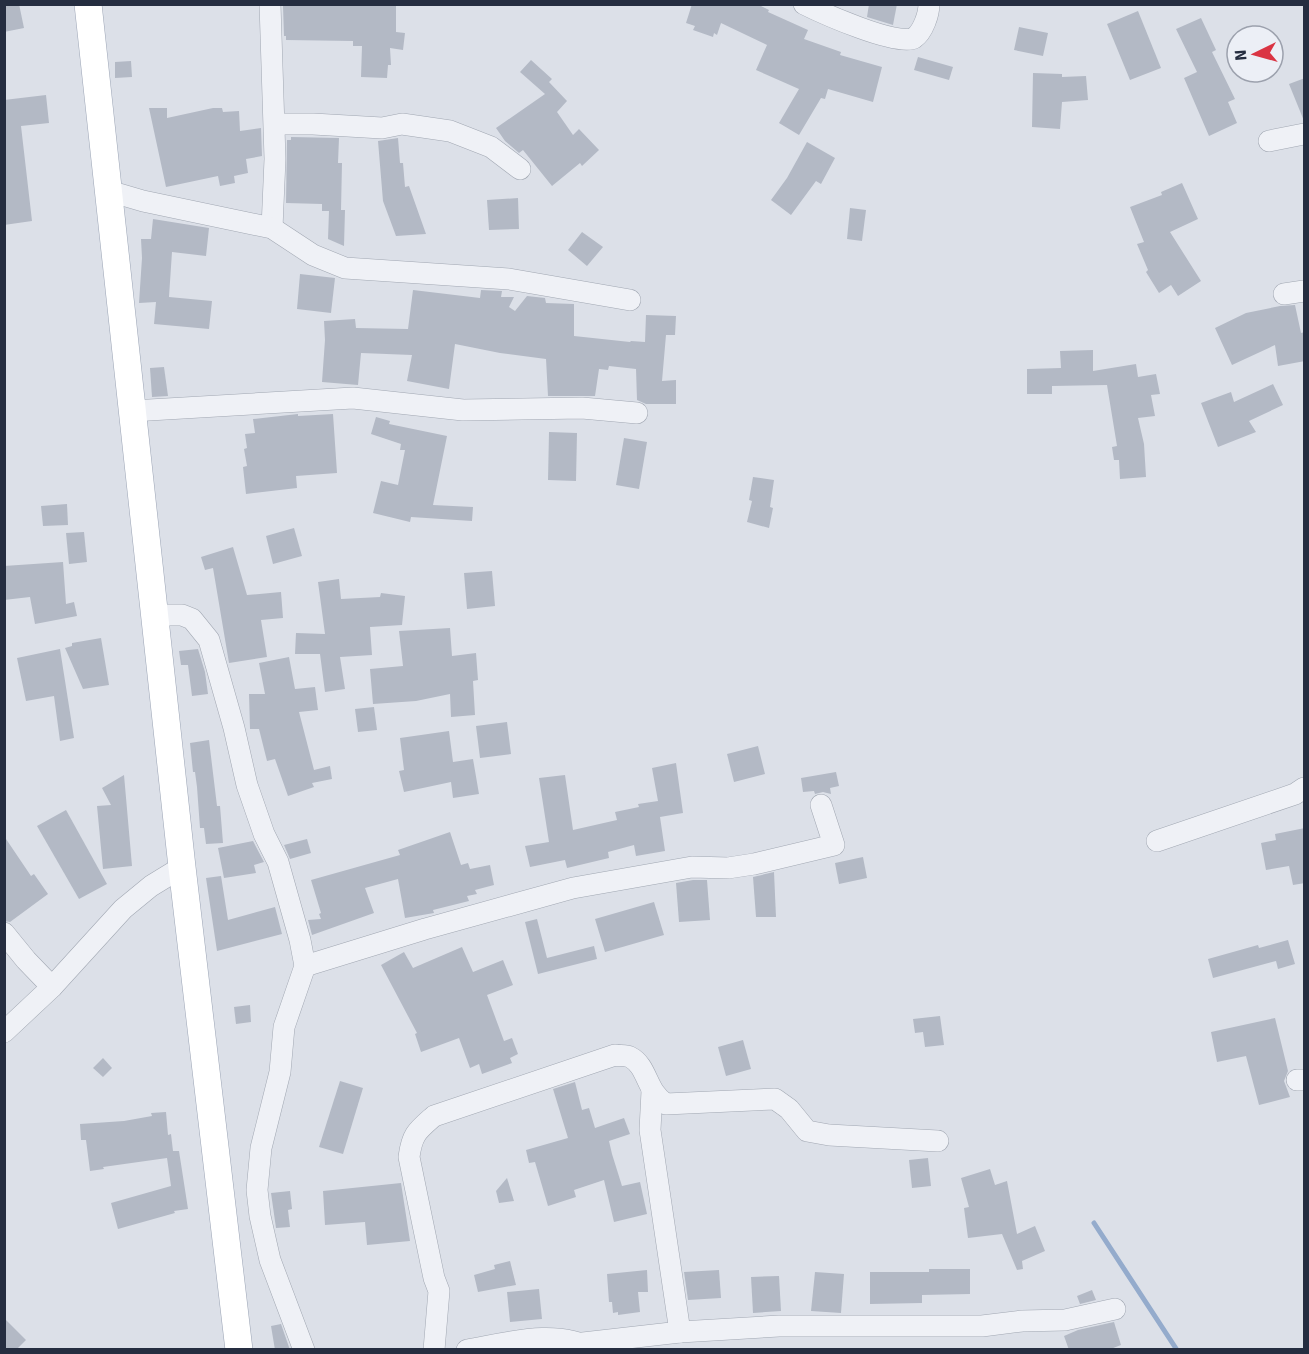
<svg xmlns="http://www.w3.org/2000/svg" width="1309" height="1354" font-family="Signika,sans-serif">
<rect width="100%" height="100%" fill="#dce0e8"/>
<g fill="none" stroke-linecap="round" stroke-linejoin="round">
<polyline stroke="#94abcc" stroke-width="5" points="1094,1223 1177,1350"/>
</g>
<g fill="#b3b9c5">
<polygon points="19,4 24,28 4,32 4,6"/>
<polygon points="286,4 396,4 396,32 405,33 403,50 390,48 391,65 388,65 387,78 361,77 362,46 353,46 353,41 286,40 286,36 284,36 283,6"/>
<polygon points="692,4 757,4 769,10 768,12 808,30 804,39 841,52 840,55 882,67 873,102 828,89 825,99 821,98 799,135 779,123 799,89 756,70 767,45 721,23 717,35 714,33 713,37 693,30 695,26 686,23"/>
<polygon points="869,4 897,4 893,25 867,17"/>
<polygon points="1138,11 1161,68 1130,80 1107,24"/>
<polygon points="1201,18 1216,50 1212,52 1235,99 1228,102 1237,123 1209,136 1184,78 1197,72 1176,29"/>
<polygon points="1019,27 1048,33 1043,56 1014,50"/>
<polygon points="918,57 953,67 949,80 914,70"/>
<polygon points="531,60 552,79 549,82 567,101 557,112 573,135 579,129 599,150 582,166 580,163 552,186 523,150 519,153 505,141 496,128 545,94 520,72"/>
<polygon points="131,61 132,77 115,78 115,62"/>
<polygon points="1033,73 1062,74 1062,77 1086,76 1088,100 1062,102 1060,129 1032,127"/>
<polygon points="1305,78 1305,121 1304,121 1289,84"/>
<polygon points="46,95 49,123 21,126 32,221 4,225 4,100"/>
<polygon points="149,108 167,108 167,118 213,108 222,108 223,112 239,111 240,131 261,128 262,156 246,159 248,173 234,176 235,183 220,186 218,176 166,187"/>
<polygon points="291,137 339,138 338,163 342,163 341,210 345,210 344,246 328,239 329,211 322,211 322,204 286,203 287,140 291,140"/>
<polygon points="398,138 400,163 403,163 405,187 409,186 426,234 396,236 383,201 378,141"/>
<polygon points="807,142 835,158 821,184 816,181 791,215 771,200 787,178"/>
<polygon points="1182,183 1198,219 1170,232 1201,281 1178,296 1171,285 1159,293 1146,272 1148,270 1137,244 1144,242 1130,207 1162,195 1161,192"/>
<polygon points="518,198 519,229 489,230 487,200"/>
<polygon points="850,208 866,210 862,241 847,239"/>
<polygon points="153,219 209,228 206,256 172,252 169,297 212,301 209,329 154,324 156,302 139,303 142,258 141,239 151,239"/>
<polygon points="582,232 603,247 587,266 568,250"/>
<polygon points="300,274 335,278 331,313 297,309"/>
<polygon points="413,290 480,298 481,290 502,291 501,297 514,297 509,307 515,311 527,296 545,298 546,303 574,304 574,336 630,342 631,341 645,342 646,315 676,316 675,335 666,335 662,381 676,380 676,404 646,404 637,400 636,369 609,366 608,370 599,369 595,396 548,396 546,359 500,353 455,344 449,389 407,381 412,355 361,353 358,385 322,382 325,340 324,321 355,319 356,328 408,329"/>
<polygon points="1295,305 1301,333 1305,332 1305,361 1278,366 1275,345 1232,365 1215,328 1246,313 1280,306"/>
<polygon points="1093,350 1093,371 1136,364 1138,377 1156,374 1160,394 1151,395 1155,416 1138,418 1144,444 1146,477 1120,479 1119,460 1114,460 1112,447 1117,446 1107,385 1052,386 1052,394 1027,394 1027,369 1061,368 1060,351"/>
<polygon points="164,367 168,396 152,397 150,368"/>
<polygon points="1273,384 1283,405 1249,421 1256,432 1218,447 1201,403 1231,392 1234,402"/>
<polygon points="298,414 298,416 333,414 337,473 296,476 297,488 246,494 243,467 247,466 244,449 247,448 245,434 255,433 253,419"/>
<polygon points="376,417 390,421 389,424 447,436 433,505 473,507 472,521 411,517 410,522 373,513 381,481 398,485 405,450 400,450 401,444 371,434"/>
<polygon points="549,432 577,433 576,481 548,480"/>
<polygon points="624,438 647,442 639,489 616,485"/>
<polygon points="753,477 774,480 770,507 773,508 769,528 747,522 752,501 749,500"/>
<polygon points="67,504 68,525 43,526 41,506"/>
<polygon points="294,528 302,556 273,564 266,536"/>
<polygon points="84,532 87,562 69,564 66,533"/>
<polygon points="233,547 247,595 281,592 283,618 261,620 267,657 229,663 213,568 205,570 201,557"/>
<polygon points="63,562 66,604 74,602 77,616 35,624 30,597 4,600 4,566"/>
<polygon points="492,571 495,606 467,609 464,573"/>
<polygon points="339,579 341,599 380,597 381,593 405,596 402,625 370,627 372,655 340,657 345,689 325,692 320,654 295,654 296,633 325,634 318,582"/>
<polygon points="450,628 452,656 476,653 478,680 473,681 475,715 451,717 450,694 416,701 373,704 370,669 403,666 399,631"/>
<polygon points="101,638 109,685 83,689 65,648 72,646 72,643"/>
<polygon points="60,649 74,738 60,741 54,696 26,701 17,658"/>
<polygon points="198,649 205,672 208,694 192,696 188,665 181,665 179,651"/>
<polygon points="289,657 295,689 315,687 318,710 299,712 314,770 330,766 332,779 312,783 314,787 288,796 275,759 267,761 259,729 250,729 249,694 265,694 259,663"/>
<polygon points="374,707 377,730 358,732 355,709"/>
<polygon points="507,722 511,754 480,758 476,726"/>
<polygon points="449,731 453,762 473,759 479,794 453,798 451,782 404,792 399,771 404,770 400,738"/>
<polygon points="209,740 217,806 220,806 223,843 206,844 204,828 200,828 197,787 195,772 193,772 190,743"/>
<polygon points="758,746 765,774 734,782 727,754"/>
<polygon points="676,763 683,813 660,817 665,851 636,856 634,845 608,852 609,858 567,868 565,860 530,867 525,846 549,842 539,778 565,775 573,830 617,820 615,812 639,807 638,804 658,801 652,768"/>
<polygon points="836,772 839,786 830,788 831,794 823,792 815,794 814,791 803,792 801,778"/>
<polygon points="124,775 132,866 103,869 97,806 111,805 102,788"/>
<polygon points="66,810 107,884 79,899 37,826"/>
<polygon points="1305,828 1305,883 1293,885 1289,866 1266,870 1261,843 1276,840 1275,834"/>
<polygon points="450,832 461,865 468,863 470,869 490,865 494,885 475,890 477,894 467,896 469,901 433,910 434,913 405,918 398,879 365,888 374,913 312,935 308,920 321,919 319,914 321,913 311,880 400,855 398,850"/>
<polygon points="4,836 31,876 34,874 48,894 10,922 4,921"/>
<polygon points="307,839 311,853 290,859 284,845"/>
<polygon points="253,841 264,862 254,865 256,873 224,878 218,848"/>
<polygon points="863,857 867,878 839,884 835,863"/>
<polygon points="774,872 776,917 756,917 753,877"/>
<polygon points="221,876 228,920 275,907 282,934 217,951 206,878"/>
<polygon points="693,880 707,880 710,920 679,922 676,883"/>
<polygon points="654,902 664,935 605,952 595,919"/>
<polygon points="537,919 547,958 594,946 597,959 538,974 525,922"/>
<polygon points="1288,940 1295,964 1278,969 1276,961 1213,978 1208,959 1258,945 1259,948"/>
<polygon points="462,947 473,972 503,960 513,985 487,995 504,1041 512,1038 518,1054 510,1058 512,1063 482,1074 479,1064 470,1068 459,1038 421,1052 415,1034 417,1033 381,965 404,952 413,968"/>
<polygon points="250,1005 251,1022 236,1024 234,1007"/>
<polygon points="940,1016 944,1045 925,1047 923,1032 915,1033 913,1019"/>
<polygon points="1275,1018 1288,1071 1284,1081 1290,1097 1259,1105 1246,1056 1217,1062 1211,1032"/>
<polygon points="743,1040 751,1069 726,1076 718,1047"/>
<polygon points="103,1058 112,1068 103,1077 93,1068"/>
<polygon points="340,1081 363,1088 343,1154 319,1147"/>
<polygon points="575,1082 582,1110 589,1108 595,1128 624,1118 630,1134 609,1141 612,1154 622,1186 640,1182 647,1214 614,1222 604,1180 574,1190 576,1197 548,1206 535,1162 529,1163 526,1150 568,1138 553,1089"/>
<polygon points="166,1112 168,1135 171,1134 173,1151 179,1151 188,1209 174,1211 175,1213 118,1229 111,1203 171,1186 167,1158 103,1167 104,1169 90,1171 86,1140 81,1140 80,1124 124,1121 152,1116 151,1113"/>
<polygon points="928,1158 931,1186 912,1188 909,1160"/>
<polygon points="990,1169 995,1185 1007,1181 1017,1234 1035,1226 1045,1251 1022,1261 1023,1269 1017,1270 1002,1234 968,1238 964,1208 969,1207 961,1178"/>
<polygon points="507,1178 514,1201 499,1203 496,1191"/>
<polygon points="401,1183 410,1241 367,1245 365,1222 325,1225 323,1191"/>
<polygon points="290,1191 292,1209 288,1210 290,1227 276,1228 271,1193"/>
<polygon points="510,1261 516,1285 478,1292 474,1275 495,1269 494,1265"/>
<polygon points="929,1269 970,1269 970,1294 922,1295 922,1303 870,1304 870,1272 929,1272"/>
<polygon points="647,1270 648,1292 638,1292 640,1312 618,1315 618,1312 613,1313 612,1302 609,1302 607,1274"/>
<polygon points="719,1270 721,1298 688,1300 684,1272"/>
<polygon points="815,1272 844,1274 841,1313 811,1311"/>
<polygon points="779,1276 781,1311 753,1313 751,1277"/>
<polygon points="539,1289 542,1319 510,1322 507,1292"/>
<polygon points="1092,1290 1096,1300 1080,1304 1077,1296"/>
<polygon points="4,1318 26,1340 16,1350 4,1350"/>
<polygon points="1114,1322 1121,1345 1108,1350 1069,1350 1064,1336 1078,1330"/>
<polygon points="281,1324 290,1350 275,1350 271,1326"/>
</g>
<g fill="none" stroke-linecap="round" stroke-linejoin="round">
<defs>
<g id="minor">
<polyline points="270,4 275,159 272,228"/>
<path d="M 804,4 C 822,13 898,47 914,38 C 923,32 929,14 929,4"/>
<polyline points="275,124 313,124 382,128 402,124 450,131 491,147 520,169"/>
<polyline points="1269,141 1304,134"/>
<polyline points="109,191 143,201 272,228 313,255 345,268 509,279 630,300"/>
<polyline points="1284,294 1304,291"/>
<polyline points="132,411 353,398 463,410 582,408 637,413"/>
<polyline points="156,615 182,615 192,619 209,640 234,728 247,785 264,834 278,862 300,940 305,966 284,1027 280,1072 261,1148 257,1190 260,1216 270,1260 304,1350"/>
<polyline points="1157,841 1295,794 1304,788"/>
<polyline points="4,933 26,960 52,987"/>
<polyline points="305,966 425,929 573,888 692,867 728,868 754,864 834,845 821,805"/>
<polyline points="4,1032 52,987 123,909 151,886 182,867"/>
<polyline points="1297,1080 1304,1080"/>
<polyline points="652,1091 650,1130 680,1332"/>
<polyline points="583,1343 680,1332 779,1326 982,1326 1022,1321 1065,1320 1115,1309"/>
<path d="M 434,1350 L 439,1291 L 434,1278 L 409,1157 C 412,1134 417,1131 434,1116 L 615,1055 C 619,1056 626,1055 630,1057 C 648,1066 646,1092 666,1104 L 775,1099 L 789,1109 L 807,1131 L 829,1135 L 938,1141"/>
<path d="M 467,1350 C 508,1343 556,1328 595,1350"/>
</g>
<polyline id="major" points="88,4 182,867 239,1350"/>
</defs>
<use href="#minor" stroke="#a1a7b2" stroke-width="22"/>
<use href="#major" stroke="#9ba4b5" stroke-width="28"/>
<use href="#minor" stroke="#eff1f6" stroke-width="21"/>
<use href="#major" stroke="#fff" stroke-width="27"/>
</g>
<rect width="1309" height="1354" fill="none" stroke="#252d40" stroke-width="12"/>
<g transform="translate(1255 54) rotate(265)"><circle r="28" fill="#eceff6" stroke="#9ca1ad" stroke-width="1.5"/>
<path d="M0-4.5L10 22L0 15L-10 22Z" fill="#da3443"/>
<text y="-9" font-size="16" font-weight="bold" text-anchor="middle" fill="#252d40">N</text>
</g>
</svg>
